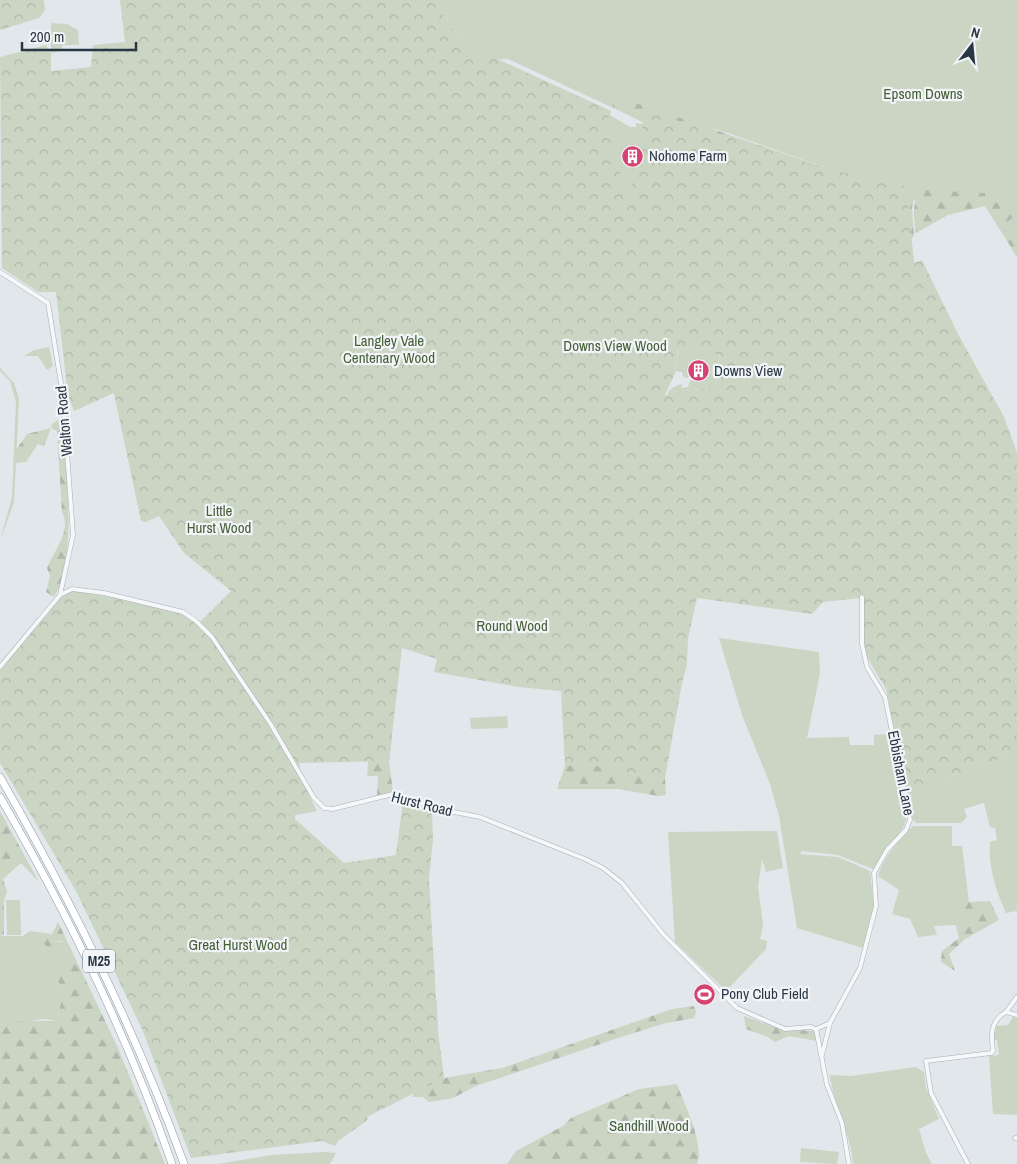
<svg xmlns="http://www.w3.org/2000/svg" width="1017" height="1164" font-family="'Archivo Narrow',sans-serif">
<defs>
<pattern id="forest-firs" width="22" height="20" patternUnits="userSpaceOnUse" patternTransform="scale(1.25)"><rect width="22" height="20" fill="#cbd5c3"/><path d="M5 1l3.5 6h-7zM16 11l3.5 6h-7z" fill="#aeb7a9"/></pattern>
<pattern id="park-crowns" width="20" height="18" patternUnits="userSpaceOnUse" patternTransform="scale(1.25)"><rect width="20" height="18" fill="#cbd5c3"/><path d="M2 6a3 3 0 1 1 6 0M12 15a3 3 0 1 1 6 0" fill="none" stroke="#aeb7a9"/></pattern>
</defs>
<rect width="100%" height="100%" fill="#e2e7eb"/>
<g fill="#cbd5c3">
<path d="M 434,0 L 1017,0 L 1017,257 L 985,206 L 985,193 L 909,201 L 907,191 L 903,185 L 835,171 L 728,133 L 651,112 L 639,120 L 508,59 L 495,60 L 611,111 L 610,115 L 630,127 L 636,127 L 636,123 L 642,124 L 653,118 L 685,125 L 736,143 L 736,150 L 740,154 L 747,146 L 825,174 L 906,193 L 914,263 L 912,285 L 893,355 L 873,493 L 868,483 L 861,588 L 824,581 L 835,541 L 839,454 L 806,466 L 789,396 L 837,388 L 877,363 L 855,294 L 899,268 L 899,260 L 851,285 L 774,290 L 728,282 L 714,354 L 720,354 L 715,388 L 669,392 L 668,395 C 668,388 676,386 682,384 L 682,388 L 688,387 L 690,380 L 700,380 L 700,376 L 696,373 L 686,378 L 683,376 L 682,372 L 676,371 L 678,350 L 672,336 L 653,314 L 653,220 L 651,208 L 636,209 L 646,163 L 645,137 L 627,204 L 622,188 L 608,191 L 569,158 L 554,135 L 498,112 L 466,154 L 453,246 L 435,328 L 434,331 L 407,334 L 422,230 L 420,232 C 408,303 393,372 394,444 L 383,456 L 310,440 L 289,399 L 290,363 L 270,320 L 317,342 L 318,337 L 329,322 L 334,253 L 328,250 L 325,291 L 312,333 L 225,291 L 248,252 L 277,227 L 302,227 L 308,201 L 355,157 L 383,135 L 392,115 L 442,88 L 439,124 C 441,113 443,102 444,92 C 445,75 478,63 492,60 L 471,50 L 448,23 Z"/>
<polygon points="51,23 67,24 78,30 79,45 62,45 62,51 51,53"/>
<polygon points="49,347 53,366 47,370 38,356 24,356 34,350"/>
<polygon points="0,368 14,383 19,399 14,502 0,541 12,497 16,402 10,381 0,371"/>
<polygon points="719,638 819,652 820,673 807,738 849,737 850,745 874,745 874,735 890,734 906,820 903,828 873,869 838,855 802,851 800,854 838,857 870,871 874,906 863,948 797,928 779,816 770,784 742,715"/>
<polygon points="507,716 508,728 471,729 470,718"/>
<path d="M 1017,753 L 1017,911 L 1006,913 C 996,890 988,868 990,842 L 997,840 L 995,828 L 990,827 L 984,803 L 964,809 L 967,817 L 961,823 L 916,823 L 912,818 L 905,798 L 908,797 L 907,792 Z"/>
<path d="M 914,826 L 952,826 L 952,846 L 962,846 L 969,902 L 964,910 L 972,923 L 964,930 L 954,925 L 934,926 L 937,935 L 918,937 L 910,919 L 892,914 L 899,890 L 878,876 C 881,863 902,833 914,826 Z"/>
<polygon points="777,831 783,868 766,872 762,859 758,887 763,925 760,939 767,941 766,949 730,987 722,987 675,942 668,832"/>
<polygon points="6,900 20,900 21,935 7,935"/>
<polygon points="30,931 45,933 43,941 63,942 68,954 55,977 64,990 57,1021 45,1019 0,1025 0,936 23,936"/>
<polygon points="1013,1017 1017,1018 1017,1115 993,1114 989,1056 999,1055 997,1040 994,1040 996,1026 1008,1025"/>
<path d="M 916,1067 L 924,1072 L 926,1087 L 939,1119 L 919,1129 L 926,1153 L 932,1164 L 853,1164 C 851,1133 833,1103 830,1075 L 851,1076 Z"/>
<polygon points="801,1148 839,1152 837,1164 800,1162"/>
<polygon points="325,1152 336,1153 330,1164 218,1164 271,1155"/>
</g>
<g fill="url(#forest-firs)">
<polygon points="622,98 835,171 912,187 915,191 912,208 914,236 911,239 907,204 644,123 613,107 612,103 615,99"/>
<path d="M 922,190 L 985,193 L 985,206 L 948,215 L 916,233 C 914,219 911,201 922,190 Z"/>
<polygon points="1017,195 1017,220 1012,218 1006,223 1017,230 1017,257 986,206"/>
<path d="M 61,418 C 65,464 79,559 54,597 L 46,592 L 50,576 L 47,568 C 54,550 72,531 62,512 L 57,431 L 51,428 L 44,446 L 38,444 L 26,462 L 16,463 L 16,450 L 27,434 L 51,428 L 52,424 Z"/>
<polygon points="376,669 392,737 389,761 393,792 377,795 378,776 367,776"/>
<polygon points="584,763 660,780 665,778 666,795 658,796 618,789 557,789 565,766"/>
<polygon points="0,811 39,882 21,863 3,879 7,891 4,901 4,935 0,936"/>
<polygon points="990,901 999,920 965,939 949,954 955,971 941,962 942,951 959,938 956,926 964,930 972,923 964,910 969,902"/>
<polygon points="58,922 118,1048 165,1164 0,1164 0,1025 12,1021 57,1021 64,990 55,977 68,953 62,941 54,941 49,951 43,941 45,933 52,934"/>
<polygon points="437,999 438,1033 444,1078 502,1068 672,1009 694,1006 696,1012 694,1018 666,1023 624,1036 476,1086 453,1098 429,1102 423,1097 413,1097 413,1094"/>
<polygon points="744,1016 780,1029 814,1031 817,1041 789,1036 775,1042 768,1037 746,1029"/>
<path d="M 677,1084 C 684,1104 705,1144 697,1164 L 507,1164 L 516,1151 L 563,1126 L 571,1118 L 639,1089 Z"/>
</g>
<g fill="url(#park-crowns)" fill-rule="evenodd">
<polygon points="0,0 44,0 45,10 39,18 0,30"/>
<path d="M 120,0 L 434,0 L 448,23 L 471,50 L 504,62 L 611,111 L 607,120 L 627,203 L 645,136 L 642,124 L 644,123 L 639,120 L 651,112 L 827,169 L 903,185 L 907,191 L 914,263 L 922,260 L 958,334 L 1004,417 L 1017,453 L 1017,753 L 907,792 L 886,689 L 868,659 L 862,644 L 861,598 L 823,602 L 812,614 L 697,598 L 688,638 L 687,665 L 682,683 L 665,778 L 660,780 L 584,763 L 565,766 L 561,691 L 519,687 L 434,672 L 437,659 L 402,648 L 389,761 L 299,763 L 301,779 L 317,811 L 295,815 L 295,819 L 344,863 L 396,855 L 403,801 L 432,810 L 433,839 L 429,879 L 438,1033 L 444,1078 L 367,1117 L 368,1120 L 338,1141 L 335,1146 L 322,1141 L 191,1158 L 142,1029 L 76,891 L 0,763 L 0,670 L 63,595 L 71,591 L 83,592 L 155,606 L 178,612 L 198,624 L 231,591 L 184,553 L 159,516 L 146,522 L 141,521 L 114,393 L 74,411 L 68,396 L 56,292 L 38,292 L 2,268 L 0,57 L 46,45 L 51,53 L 51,71 L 91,67 L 93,45 L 125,42 ZM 678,350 L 720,355 L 715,388 L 669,392 L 667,395 L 665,395 L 676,371 Z"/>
</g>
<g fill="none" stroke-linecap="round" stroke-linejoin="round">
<defs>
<g id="minor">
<polyline points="0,272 48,303 63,396 73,535 60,595"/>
<polyline points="0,667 60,595 72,589 104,593 183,612 196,621 212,637 270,723 314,798 324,808 333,809 393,794 438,809 480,817 585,859 603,868 622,883 664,935 737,1008 785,1029 811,1027 816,1029"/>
<polyline points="1006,1012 1017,997"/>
<polyline points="816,1029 827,1085 842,1123 849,1164"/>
<polyline points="816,1029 830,1023"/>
<polyline points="822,1055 830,1023 860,968 876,906 874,873 887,850 906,830 910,820 885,697 867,667 862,644 862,597"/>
<polyline points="1015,1138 1017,1138"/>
<path d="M 968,1164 L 931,1093 L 926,1061 L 991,1053 L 993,1051 C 991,1035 990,1021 1006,1012 L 1017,1015"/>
</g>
<g id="motorway">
<path d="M 0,777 C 72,902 135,1029 184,1164"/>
<path d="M 0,797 C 68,914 128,1036 172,1164"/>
</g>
</defs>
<use href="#minor" stroke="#a7afb6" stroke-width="5"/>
<use href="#motorway" stroke="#8997a2" stroke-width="8"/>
<use href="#minor" stroke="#f5f7f9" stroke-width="4"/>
<use href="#motorway" stroke="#fff" stroke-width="7"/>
</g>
<defs>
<symbol id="building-disc" viewBox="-11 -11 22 22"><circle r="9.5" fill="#d44372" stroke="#f2f5f8"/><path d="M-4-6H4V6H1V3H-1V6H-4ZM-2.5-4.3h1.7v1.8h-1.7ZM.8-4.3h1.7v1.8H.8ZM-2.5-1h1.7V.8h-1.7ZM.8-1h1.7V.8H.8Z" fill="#fff"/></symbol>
<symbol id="stadium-disc" viewBox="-11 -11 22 22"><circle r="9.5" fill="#d44372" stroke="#f2f5f8"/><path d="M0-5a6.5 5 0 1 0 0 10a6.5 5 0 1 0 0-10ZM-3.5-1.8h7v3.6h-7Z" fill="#fff"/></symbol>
</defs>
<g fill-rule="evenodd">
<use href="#building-disc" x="620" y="144" width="25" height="25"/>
<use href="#building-disc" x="686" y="358" width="25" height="25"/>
<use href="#stadium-disc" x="692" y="982" width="25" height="25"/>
</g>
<g text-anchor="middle" stroke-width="4.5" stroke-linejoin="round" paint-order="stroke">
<rect fill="#f2f5f8" stroke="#65707a" stroke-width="1" x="83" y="949.5" width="32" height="23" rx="4"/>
<g font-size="14" font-weight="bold" fill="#293744">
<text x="99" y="966">M25</text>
</g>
<g font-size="15" fill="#456036" stroke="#f2f5f8">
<text x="923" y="99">Epsom Downs</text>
<text x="389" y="346">Langley Vale<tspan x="389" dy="17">Centenary Wood</tspan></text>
<text x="615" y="351">Downs View Wood</text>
<text x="219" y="516">Little<tspan x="219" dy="17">Hurst Wood</tspan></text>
<text x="512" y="631">Round Wood</text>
<text x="238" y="950">Great Hurst Wood</text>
<text x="649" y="1131">Sandhill Wood</text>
</g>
<g font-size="15" fill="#293744" stroke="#f2f5f8" text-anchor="start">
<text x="649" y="161">Nohome Farm</text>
<text x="714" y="376">Downs View</text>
<text x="721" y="999">Pony Club Field</text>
</g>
<g font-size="15" fill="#293744" stroke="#f2f5f8">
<text transform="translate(64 421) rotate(-95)" y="5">Walton Road</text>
<text transform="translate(901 773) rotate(79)" y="5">Ebbisham Lane</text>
<text transform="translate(422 804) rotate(14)" y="5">Hurst Road</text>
</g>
</g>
<g transform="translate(972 45) rotate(16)" stroke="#f2f5f8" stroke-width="4" paint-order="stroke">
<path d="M0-4L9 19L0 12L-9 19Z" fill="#293744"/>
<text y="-8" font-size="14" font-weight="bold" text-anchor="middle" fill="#293744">N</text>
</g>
<path d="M22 42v8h114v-8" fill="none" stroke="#293744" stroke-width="2.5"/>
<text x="30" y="42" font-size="15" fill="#293744" stroke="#f2f5f8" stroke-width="4" paint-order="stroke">200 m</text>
</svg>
